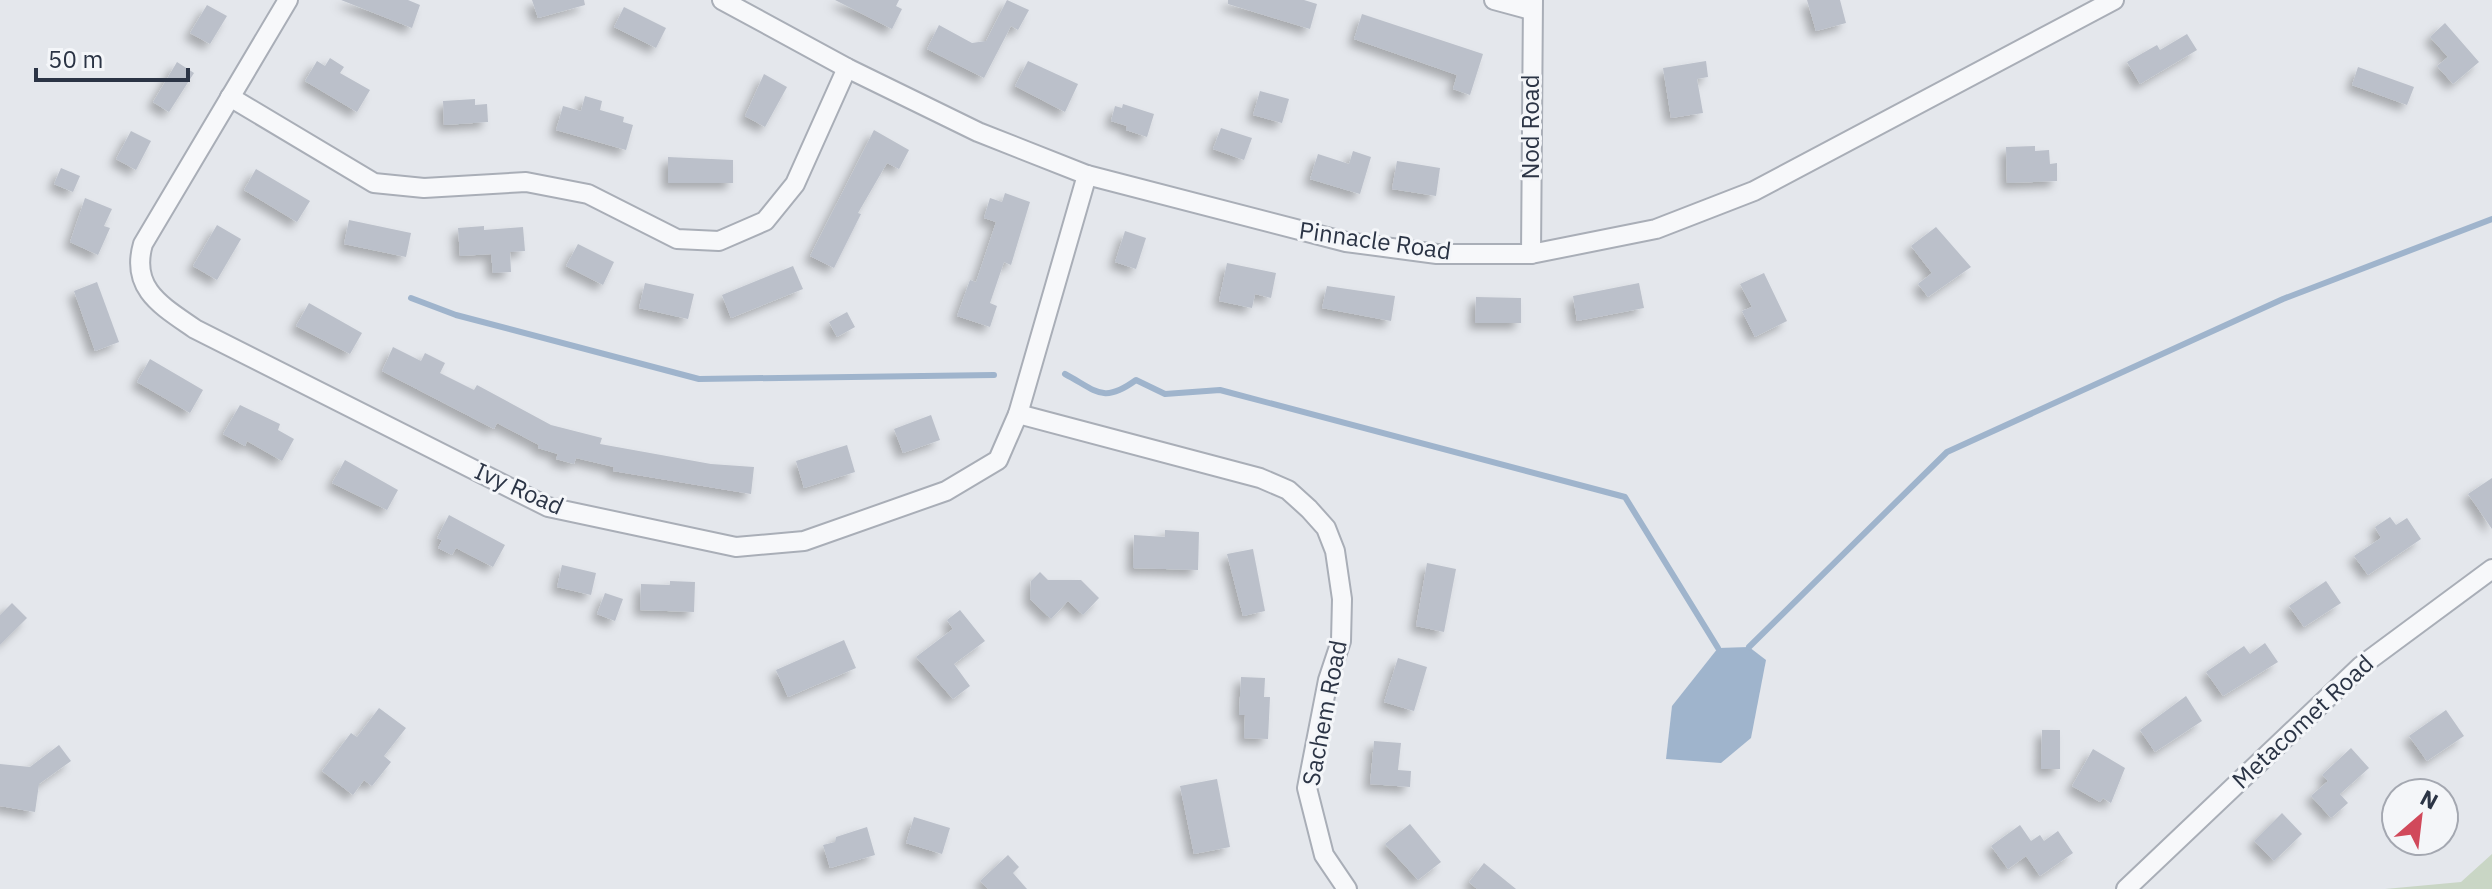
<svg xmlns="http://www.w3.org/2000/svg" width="2492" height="889" font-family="'IBM Plex Sans',sans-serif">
<defs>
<filter id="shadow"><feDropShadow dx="-6" dy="6" stdDeviation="4" flood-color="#0004"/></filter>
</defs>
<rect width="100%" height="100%" fill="#e4e7ec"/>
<polygon fill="#c9d6c5" points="2492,854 2492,889 2385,889 2461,882"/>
<polygon fill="#9fb4cc" points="1749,647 1766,660 1751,738 1721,763 1666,759 1672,706 1718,648"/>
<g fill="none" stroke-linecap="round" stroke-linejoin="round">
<g stroke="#9fb4cc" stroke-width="6">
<polyline points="411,298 456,315 699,379 994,375"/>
<path d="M 1065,374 C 1097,391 1103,404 1136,380 L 1165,394 L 1220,390 L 1625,497 L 1718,648"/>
<polyline points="1749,647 1947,452 2283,299 2492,219"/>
</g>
</g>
<g fill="#bbc0ca" filter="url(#shadow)">
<polygon points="341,0 408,0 420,5 412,28"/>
<polygon points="532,0 584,0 585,5 538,18"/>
<polygon points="835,0 899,0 896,6 902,9 892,29"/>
<polygon points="1007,0 1029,10 1018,30 1011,26 984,78 927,49 939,25 972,43 986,41"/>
<polygon points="1228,0 1304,0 1317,4 1310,29 1228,4"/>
<polygon points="1807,0 1840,0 1846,23 1816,31"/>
<polygon points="207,5 227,16 210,44 190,33"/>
<polygon points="624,7 666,28 656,48 614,27"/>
<polygon points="1362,14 1483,54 1470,95 1453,89 1457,75 1354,39"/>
<polygon points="2445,23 2479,62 2453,84 2437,66 2448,57 2430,37"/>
<polygon points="2187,34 2197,50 2140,84 2127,62 2157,45 2160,50"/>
<polygon points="330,58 344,67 340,73 370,90 357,112 305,81 317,61 325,66"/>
<polygon points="1028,61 1078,84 1065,112 1015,86"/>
<polygon points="1706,61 1708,77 1697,79 1703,113 1671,118 1663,68"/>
<polygon points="177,62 194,73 169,112 153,102"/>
<polygon points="2358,67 2414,87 2407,105 2352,85"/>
<polygon points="764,74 787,87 765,127 745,116"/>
<polygon points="1260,91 1289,99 1282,123 1253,115"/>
<polygon points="585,96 602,101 600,110 624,117 623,122 633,125 626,150 556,130 563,106 581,111"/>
<polygon points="475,99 475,105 487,104 488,122 444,125 443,101"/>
<polygon points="1123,104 1154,114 1147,137 1126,130 1127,126 1111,121 1115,106 1122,108"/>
<polygon points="1221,128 1252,138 1244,160 1213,149"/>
<polygon points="874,130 909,150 899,169 887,163 858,213 861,214 834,268 810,256"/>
<polygon points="131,131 151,141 136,170 116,159"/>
<polygon points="2035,146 2035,151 2049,150 2050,164 2057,163 2057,181 2007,183 2006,147"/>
<polygon points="1353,151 1371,157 1360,194 1310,179 1318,154 1349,164"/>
<polygon points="668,157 733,160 733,183 668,183"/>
<polygon points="1397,161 1440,168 1436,196 1392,189"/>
<polygon points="61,168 80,176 73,192 54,184"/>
<polygon points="256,169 310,201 297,222 244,190"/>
<polygon points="1005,193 1030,202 1011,265 1004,262 990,303 997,306 990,327 957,316 970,280 976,282 996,222 984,218 990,198 1002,202"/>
<polygon points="85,198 112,209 104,226 110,228 98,255 70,242"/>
<polygon points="349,220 411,233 406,257 344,244"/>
<polygon points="217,225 241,239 217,280 193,266"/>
<polygon points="484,226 484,230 523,227 525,251 510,252 511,272 493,273 491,254 460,256 458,228"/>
<polygon points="1936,227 1971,267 1928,297 1918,284 1932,273 1911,246"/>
<polygon points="1125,231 1146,238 1136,269 1115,262"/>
<polygon points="578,244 614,262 603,285 566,266"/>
<polygon points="1227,263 1276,273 1271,298 1255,294 1252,308 1219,301"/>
<polygon points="793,266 803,289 731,318 722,295"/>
<polygon points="1764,273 1787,321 1755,337 1742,311 1752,307 1740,284"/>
<polygon points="97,282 119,342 95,351 74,291"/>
<polygon points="645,283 694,294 688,319 639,308"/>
<polygon points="1639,283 1644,308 1577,321 1573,296"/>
<polygon points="1327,286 1395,296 1391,321 1322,308"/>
<polygon points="1476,297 1521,298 1521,323 1475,323"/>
<polygon points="309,303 362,333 350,354 296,326"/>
<polygon points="847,312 855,327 837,337 829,322"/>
<polygon points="393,347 421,361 425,353 445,363 440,373 474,390 477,385 551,425 602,438 600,444 711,464 754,467 751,494 613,471 614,467 576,458 574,464 556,459 558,454 538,448 539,445 497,423 494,429 382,371"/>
<polygon points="150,359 203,390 190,413 137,382"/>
<polygon points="240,405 280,424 278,430 294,439 282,461 247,441 245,446 223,434"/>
<polygon points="931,415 940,440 903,453 894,429"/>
<polygon points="847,445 855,472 804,488 796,461"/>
<polygon points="345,460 398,490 387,510 332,483"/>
<polygon points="2492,478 2492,529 2468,494"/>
<polygon points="449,515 505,545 493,567 456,548 452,555 438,548 442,540 437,538"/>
<polygon points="2390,517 2396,525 2407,518 2421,539 2368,575 2354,556 2381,538 2375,527"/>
<polygon points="1165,530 1199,532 1198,570 1133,568 1134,535 1165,537"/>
<polygon points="1253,549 1265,611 1243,616 1227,554"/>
<polygon points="1427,563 1456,569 1444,632 1416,626"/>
<polygon points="562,565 596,573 591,595 557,587"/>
<polygon points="1040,572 1048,580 1081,580 1099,598 1083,615 1068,601 1051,619 1030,599 1031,581"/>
<polygon points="670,581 695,582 694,612 640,610 641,584 670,585"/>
<polygon points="2326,581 2341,603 2304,627 2289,606"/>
<polygon points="605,593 623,599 615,621 597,614"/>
<polygon points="12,603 27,618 0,645 0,615"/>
<polygon points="960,610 985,641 954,664 970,686 953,699 916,657 953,629 947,620"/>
<polygon points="844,640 856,668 788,697 776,670"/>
<polygon points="2265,643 2278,662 2223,696 2206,672 2244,646 2250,654"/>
<polygon points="1398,658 1427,667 1414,711 1384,702"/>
<polygon points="1241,677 1265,678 1264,697 1270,697 1268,739 1244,738 1245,715 1239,715"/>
<polygon points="2186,696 2202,721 2155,752 2140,730"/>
<polygon points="379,708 406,728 384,756 391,762 372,786 364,780 353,795 322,771 351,733 357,737"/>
<polygon points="2446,710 2464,736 2427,761 2409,736"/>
<polygon points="2042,730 2060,730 2060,769 2041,769"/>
<polygon points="1374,741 1401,743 1398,770 1411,771 1410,787 1370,784"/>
<polygon points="59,745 71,761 39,784 35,812 0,806 0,764 30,767"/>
<polygon points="2351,748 2369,768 2340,794 2348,803 2331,818 2311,796 2328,781 2322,775"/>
<polygon points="2093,749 2125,768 2111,803 2103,798 2100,802 2072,786"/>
<polygon points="1217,779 1230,847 1194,854 1180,786"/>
<polygon points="2282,813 2302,834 2274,861 2254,841"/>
<polygon points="914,817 950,828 942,854 906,843"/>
<polygon points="1410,824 1441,862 1418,880 1385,844"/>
<polygon points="2020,825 2031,841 2040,835 2044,841 2058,831 2073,853 2040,876 2026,856 2008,869 1991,846"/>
<polygon points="867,827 875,855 830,868 823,845 835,842 836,837"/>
<polygon points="1008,855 1019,867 1013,873 1027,889 988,889 980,881"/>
<polygon points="1484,863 1516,889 1477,889 1469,882"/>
</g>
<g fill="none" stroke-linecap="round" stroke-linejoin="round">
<defs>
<g id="minor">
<path d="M 288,0 L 143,244 C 130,289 162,306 195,329 L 548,507 L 736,547 L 804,541 L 946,491 L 998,460 L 1018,414 L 1087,175"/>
<polyline points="722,0 847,68 978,132 1087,175 1346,242 1437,254 1531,254 1656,229 1754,191 2114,0"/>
<polyline points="1494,0 1531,10"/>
<polyline points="230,97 374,183 424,188 526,182 588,194 677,239 719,241 765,221 795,184 847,68"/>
<polyline points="1531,254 1533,0"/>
<polyline points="1018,414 1260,478 1288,490 1309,509 1326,528 1335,551 1342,599 1341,641 1328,680 1307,788 1324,855 1347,889"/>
<polyline points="2126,889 2361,666 2492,569"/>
</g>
</defs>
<use href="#minor" stroke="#a9aeb7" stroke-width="22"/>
<use href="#minor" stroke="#f7f8fa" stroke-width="18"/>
</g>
<g text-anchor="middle" stroke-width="6" stroke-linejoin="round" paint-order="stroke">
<g font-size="24" fill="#2b3445" stroke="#f4f6f9">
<text transform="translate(1531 127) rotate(-90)" y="8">Nod Road</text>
<text transform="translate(1375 241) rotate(8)" y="8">Pinnacle Road</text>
<text transform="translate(519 489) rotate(24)" y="8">Ivy Road</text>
<text transform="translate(1325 713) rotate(-79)" y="8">Sachem Road</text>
<text transform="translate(2303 722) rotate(-43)" y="8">Metacomet Road</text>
</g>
</g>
<g transform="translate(2420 817) rotate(28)"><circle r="38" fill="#f4f6f9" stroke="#a4a8b1" stroke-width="2"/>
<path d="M0-6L14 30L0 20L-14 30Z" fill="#d1495b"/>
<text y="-12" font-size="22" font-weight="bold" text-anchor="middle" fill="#2b3445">N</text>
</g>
<path d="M36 68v12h152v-12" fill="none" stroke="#2b3445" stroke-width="4"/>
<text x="48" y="68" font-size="24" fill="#2b3445" stroke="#f4f6f9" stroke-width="6" paint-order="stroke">50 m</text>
</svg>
